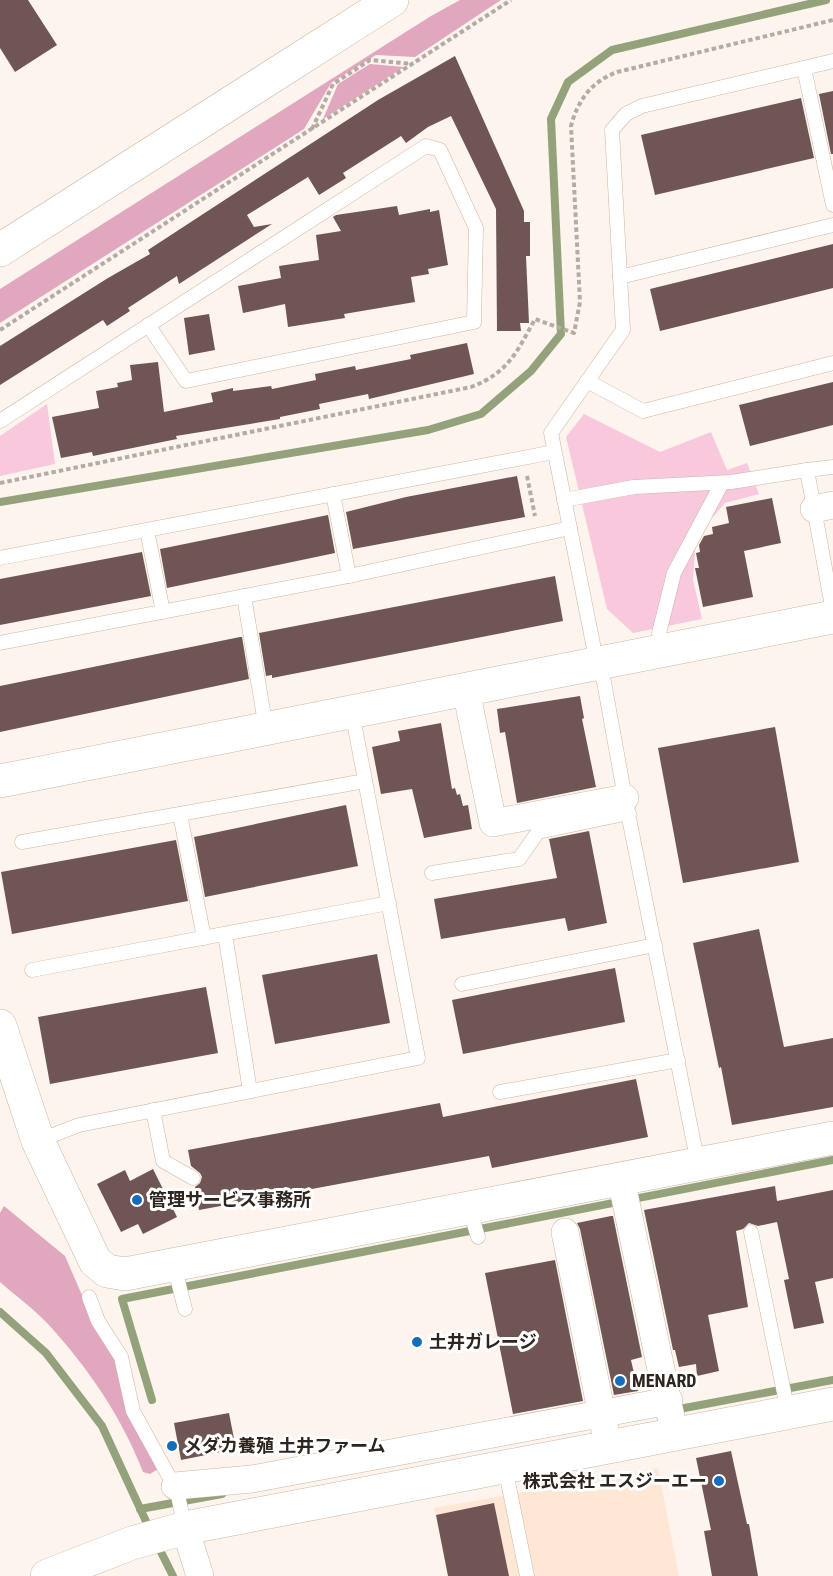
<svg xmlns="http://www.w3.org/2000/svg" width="833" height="1576" font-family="'Roboto Condensed','Noto Sans JP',sans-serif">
<rect width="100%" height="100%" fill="#fdf4ed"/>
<polygon fill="#ffe7d6" points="658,1468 679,1576 448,1576 434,1508"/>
<g fill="#f8c8dc">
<polygon points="47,404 55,464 0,476 0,436"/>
<polygon points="584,414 660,452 711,432 727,470 747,463 759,494 725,503 696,536 693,580 702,619 633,633 607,609 566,437"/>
</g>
<g fill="#e1a7bf">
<polygon points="460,0 501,0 415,57 376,55 331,83 304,129 0,323 0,289 431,16"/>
<polygon points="370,64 404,67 323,119 338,84"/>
<path d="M 4,1206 L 65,1256 L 85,1302 L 115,1357 L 158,1469 L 150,1474 L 143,1472 C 122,1417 88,1368 49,1325 C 34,1309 16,1296 0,1282 L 0,1213 Z"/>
</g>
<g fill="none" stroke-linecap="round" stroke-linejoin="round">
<g stroke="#94a27b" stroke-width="8">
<polyline points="0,502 428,430 481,414 531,371 561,334 551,119 568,82 612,50 826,0"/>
<polyline points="0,1312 46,1353 102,1426 150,1530"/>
<polyline points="152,1400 122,1299 833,1160"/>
<polyline points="674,1410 833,1380"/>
<polyline points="140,1509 222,1494"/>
<polyline points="157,1544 173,1576"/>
</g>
</g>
<g fill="#6f5654">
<polygon points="0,0 28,0 57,45 15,72 0,48"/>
<polygon points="455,56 524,211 524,222 530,222 530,256 526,256 529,323 520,323 521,331 497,331 496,209 451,116 428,127 406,143 401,136 343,173 346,178 319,195 308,177 247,215 254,227 272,224 179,284 177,276 128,308 130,311 107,326 103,320 0,385 0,346 108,278 150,254 148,250 378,100"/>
<polygon points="833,91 833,154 831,154 819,94"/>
<polygon points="801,98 814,158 655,195 641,135"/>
<polygon points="397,206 399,215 430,209 430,212 439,210 448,265 428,269 429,274 411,277 415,302 344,314 345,318 288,327 285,304 243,313 238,286 281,278 279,266 319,260 316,235 341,231 333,217 336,215"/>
<polygon points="833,244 833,288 660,331 650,289"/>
<polygon points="209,314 215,350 189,355 184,318"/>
<polygon points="467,343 474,374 369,399 368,394 319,404 320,409 280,417 280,419 176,436 177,439 93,456 92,452 61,458 52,417 99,408 96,391 118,387 117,383 132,380 130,365 158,362 164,412 213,402 211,393 233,388 233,391 271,386 272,389 316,380 315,374 355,366 356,370 411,359 410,355"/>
<polygon points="833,382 833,425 750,446 739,405"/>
<polygon points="517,476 525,517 353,549 346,512 406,497"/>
<polygon points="772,498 781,543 744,551 753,597 703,607 695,568 699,568 696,553 700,552 699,545 704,536 713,534 712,527 729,523 726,507"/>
<polygon points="328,515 335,553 167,588 160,549"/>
<polygon points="142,552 151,596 0,625 0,579"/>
<polygon points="555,576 563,621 272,678 272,675 266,676 259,633"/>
<polygon points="240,637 242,637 249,679 0,732 0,686"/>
<polygon points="580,696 584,718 582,719 596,787 517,803 505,732 500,733 497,709"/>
<polygon points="441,723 452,789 455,788 457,795 460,794 463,806 468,805 472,829 424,838 412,789 381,794 372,747 400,741 398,731"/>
<polygon points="775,727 799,862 683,883 658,748"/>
<polygon points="346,805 358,866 205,897 194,837"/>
<polygon points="589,831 607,923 568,931 565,918 441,939 434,899 557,878 549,839"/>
<polygon points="176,840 188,901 12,934 1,872"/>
<polygon points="759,929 784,1047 833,1038 833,1107 732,1125 721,1067 719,1068 693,943"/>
<polygon points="377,954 390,1023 275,1044 262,975"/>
<polygon points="615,968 625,1022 463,1054 452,1000"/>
<polygon points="206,987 218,1053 50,1084 38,1017"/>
<polygon points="636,1079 648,1137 492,1168 489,1156 199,1210 195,1187 200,1183 202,1177 200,1173 191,1166 188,1150 440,1103 443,1117"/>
<polygon points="153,1169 177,1217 143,1234 138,1224 121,1232 97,1184 125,1170 130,1181"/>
<polygon points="775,1186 777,1201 833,1190 833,1278 815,1282 824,1323 794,1329 784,1280 789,1279 777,1222 758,1226 749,1223 743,1229 736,1231 748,1307 708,1315 719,1371 697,1376 696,1364 679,1367 675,1350 673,1350 644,1210"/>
<polygon points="611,1216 613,1216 642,1357 631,1360 638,1391 614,1395 580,1229 577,1223"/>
<polygon points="555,1260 583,1401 513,1414 485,1273"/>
<polygon points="229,1413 236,1449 181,1460 174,1423"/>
<polygon points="731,1451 747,1524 749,1524 758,1576 712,1576 704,1531 711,1530 696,1458"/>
<polygon points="494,1503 509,1576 448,1576 436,1515"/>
</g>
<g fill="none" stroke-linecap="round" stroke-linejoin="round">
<defs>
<g id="lane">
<polyline points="804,68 833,205"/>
<polyline points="620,277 833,225"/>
<polyline points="587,381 643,411 833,363"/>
<polyline points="0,421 426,146 440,150 476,228 474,322 186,381 148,325"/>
<polyline points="833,467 807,470 833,612"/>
<polyline points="333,494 349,576"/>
<polyline points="564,500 634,487 731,482 807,470"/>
<polyline points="147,530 163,612"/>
<polyline points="0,558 554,452"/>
<polyline points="244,596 266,729"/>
<polyline points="659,633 674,573 722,483"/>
<polyline points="0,643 349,576 570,528"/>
<polyline points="180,814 204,938"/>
<polyline points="22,842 365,781"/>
<polyline points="432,873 519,859 538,832 629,813"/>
<polyline points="225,934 250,1091"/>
<polyline points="32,970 389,903"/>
<polyline points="462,984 655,945"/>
<polyline points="500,1092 678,1060"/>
<polyline points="153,1110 163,1161 193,1178"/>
<polyline points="38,1141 79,1125 418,1058 352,712"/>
<polyline points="698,1164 625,798 604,682 597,664 551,433 623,330 612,130 626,114 642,106 833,61"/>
<polyline points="469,1208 478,1237"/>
<polyline points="751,1232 788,1412"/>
<polyline points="174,1265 185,1309"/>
<polyline points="89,1297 98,1321 121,1357 133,1411 177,1491 185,1528"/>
<polyline points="505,1467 527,1576"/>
</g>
<g id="street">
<polyline points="814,509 833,505"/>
<polyline points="466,690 493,823 625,798"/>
<polyline points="621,1179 671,1417"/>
<polyline points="565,1232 605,1430"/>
<polyline points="175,1486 252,1479 669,1401"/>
<polyline points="185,1528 200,1576"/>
</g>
<g id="secondary">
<polyline points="0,250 392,0"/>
<polyline points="0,781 833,617"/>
<polyline points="0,1026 38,1141 95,1261 107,1271 125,1274 833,1138"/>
<polyline points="47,1576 132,1543 185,1528 833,1404"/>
</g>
</defs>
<use href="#lane" stroke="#cbb5a5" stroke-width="15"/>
<use href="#street" stroke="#cbb5a5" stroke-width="28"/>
<use href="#secondary" stroke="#cbb5a5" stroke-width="34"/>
<g stroke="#b4aba4" stroke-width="4" stroke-dasharray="4.5 3" stroke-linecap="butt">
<polyline points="312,129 333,84 370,60 413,64"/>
<polyline points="0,330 511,0"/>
<polyline points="527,476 535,516"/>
<path d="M 0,483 L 471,387 C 508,373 517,352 535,319 L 574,333 L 580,302 L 571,126 C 578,100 591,82 617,72 L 833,20"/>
</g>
<use href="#lane" stroke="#fff" stroke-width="14"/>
<use href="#street" stroke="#fff" stroke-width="27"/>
<use href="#secondary" stroke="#fff" stroke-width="33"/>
</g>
<g fill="#136dbb" stroke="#fff" stroke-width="2">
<circle cx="137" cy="1200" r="6"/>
<circle cx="417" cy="1342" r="6"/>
<circle cx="620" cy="1381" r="6"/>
<circle cx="172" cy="1446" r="6"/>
<circle cx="719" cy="1481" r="6"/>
</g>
<g text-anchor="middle" stroke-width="6" stroke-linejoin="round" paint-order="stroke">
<g font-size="18" font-weight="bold" fill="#2e251f" stroke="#fff" text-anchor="start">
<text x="149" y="1206">管理サービス事務所</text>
<text x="429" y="1348">土井ガレージ</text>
<text x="632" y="1387">MENARD</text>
<text x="184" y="1452">メダカ養殖 土井ファーム</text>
<text x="707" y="1487" text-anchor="end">株式会社 エスジーエー</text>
</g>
</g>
</svg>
